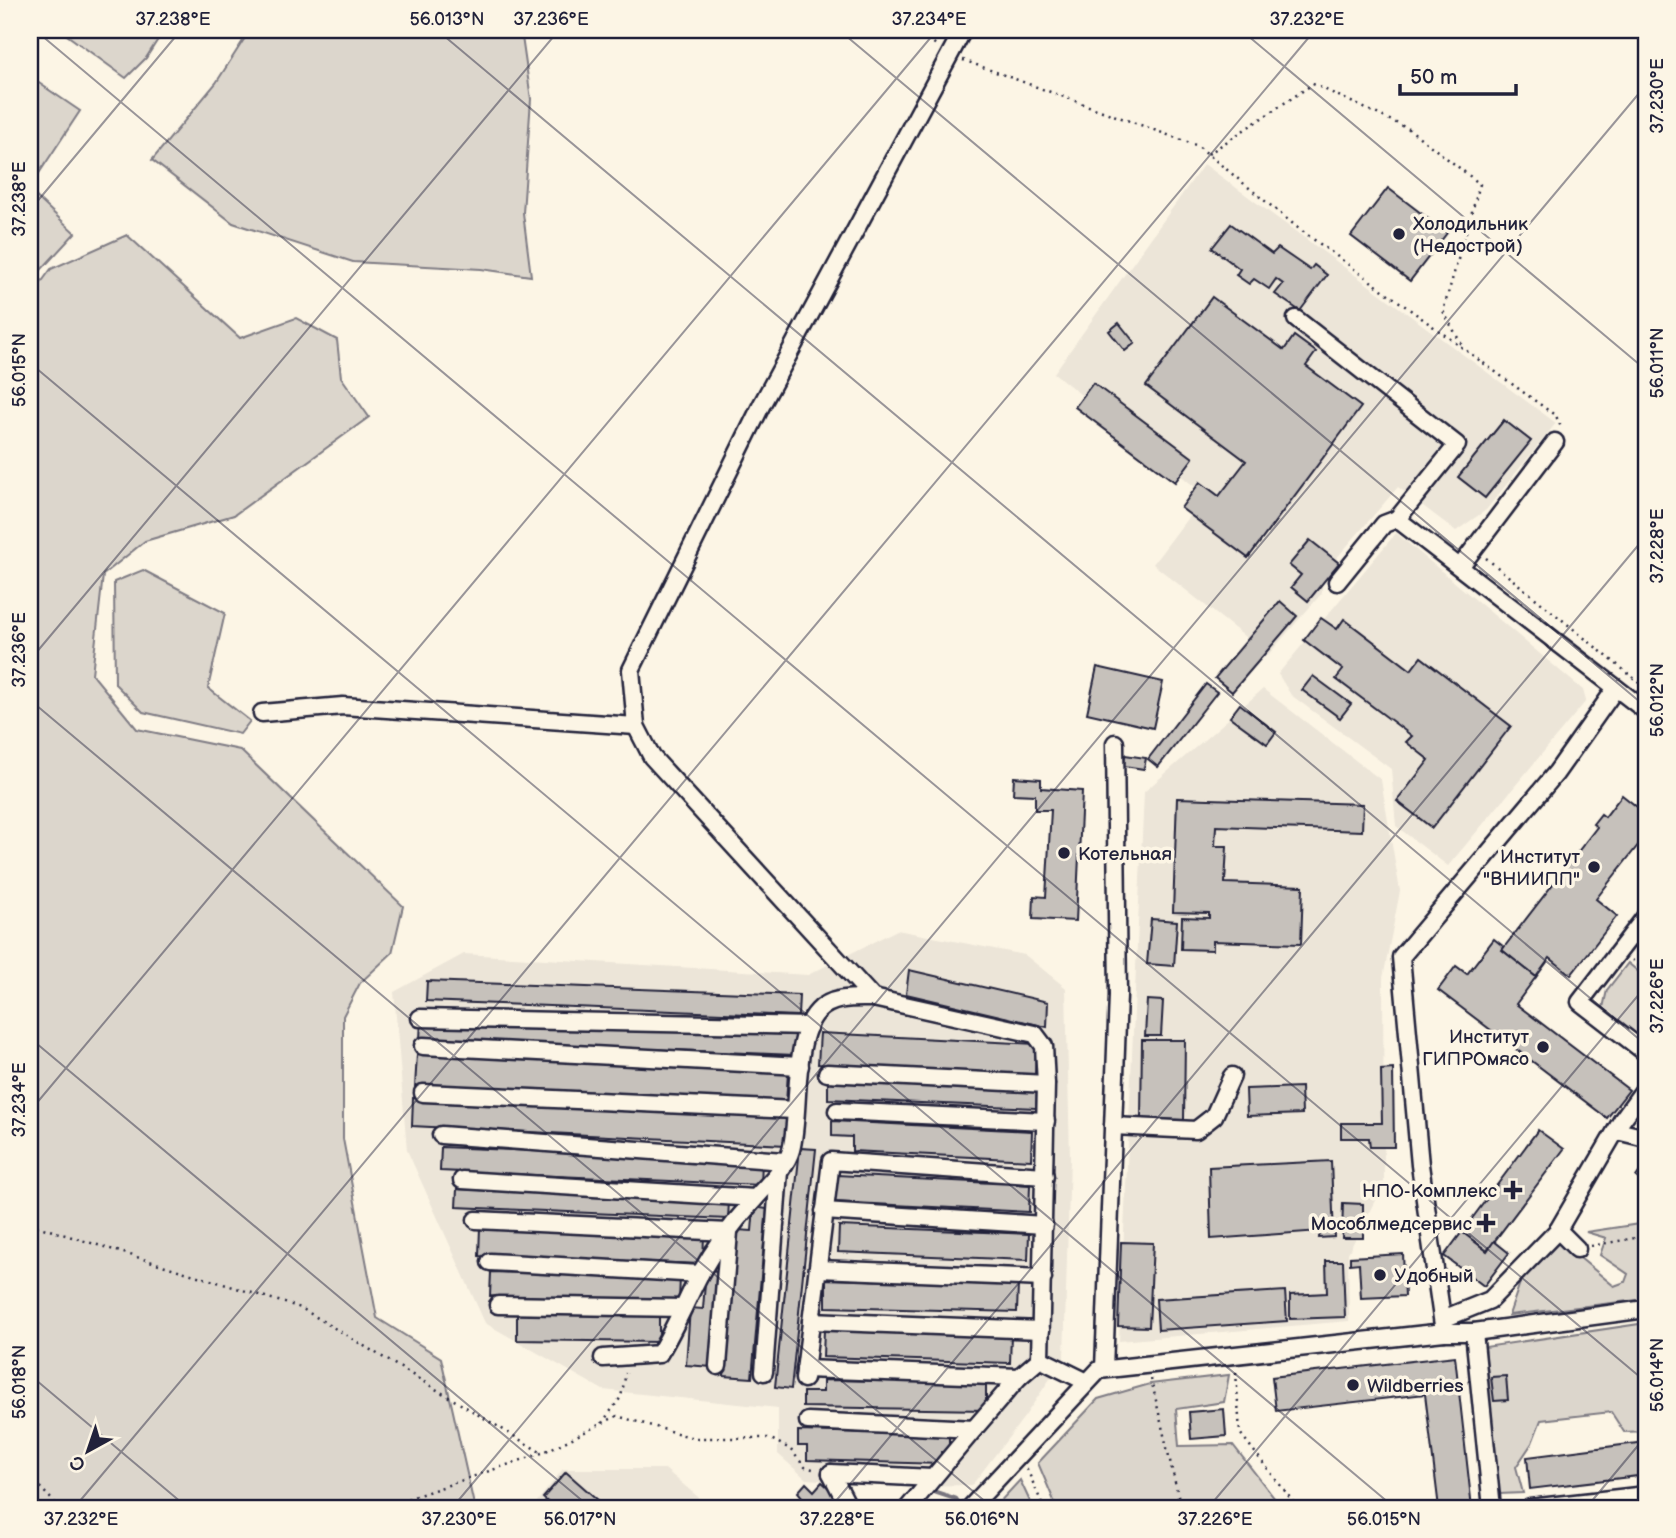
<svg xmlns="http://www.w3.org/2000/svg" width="1676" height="1538" font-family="'Balsamiq Sans',sans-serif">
<rect width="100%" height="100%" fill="#fcf5e5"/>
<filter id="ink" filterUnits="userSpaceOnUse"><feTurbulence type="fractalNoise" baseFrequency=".0143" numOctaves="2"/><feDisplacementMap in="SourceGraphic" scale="14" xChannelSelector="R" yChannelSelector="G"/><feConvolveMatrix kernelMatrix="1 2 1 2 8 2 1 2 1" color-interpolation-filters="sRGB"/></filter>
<g filter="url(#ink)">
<g fill="#ece5d8">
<polygon points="1204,164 1556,423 1486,510 1456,531 1398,487 1322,575 1322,593 1268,655 1153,564 1205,495 1054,373"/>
<polygon points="1396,533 1583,690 1586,701 1448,866 1396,826 1391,769 1291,695 1278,674"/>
<polygon points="1263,689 1381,780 1400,891 1383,978 1384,1183 1348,1253 1349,1321 1119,1341 1144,792"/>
<polygon points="897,930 1025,955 1066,988 1070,1158 1064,1358 1025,1416 972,1485 906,1486 806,1479 778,1454 778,1408 603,1390 485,1323 407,1150 394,992 464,954 808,975"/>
<polygon points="563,1469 665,1469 711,1508 532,1508"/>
</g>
<g fill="#dcd6cc" stroke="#7f7c84" stroke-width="2">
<polygon points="60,30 164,30 146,58 126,78"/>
<polygon points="250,30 521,30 531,99 523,213 531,276 481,269 353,262 233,223 152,160 216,83"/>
<polygon points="30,77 80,111 30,187"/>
<polygon points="30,191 75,233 30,282"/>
<polygon points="127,235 240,338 296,318 337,340 341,377 369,417 234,515 145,541 103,575 92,674 137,729 240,750 403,906 392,953 360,983 343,1016 343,1139 377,1318 441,1358 474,1505 471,1508 30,1508 30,298 51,269"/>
<polygon points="143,570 225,613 208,688 250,721 240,734 143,712 115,684 114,582"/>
<polygon points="1628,963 1646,978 1646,1043 1603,1008 1607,990"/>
<polygon points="1646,1223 1646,1299 1509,1315 1524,1271 1551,1243 1563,1244 1614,1286 1625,1282 1628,1274 1600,1255 1606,1238 1586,1232"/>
<polygon points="1646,1323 1646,1431 1624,1432 1611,1412 1541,1420 1532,1443 1516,1467 1523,1493 1499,1494 1485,1347"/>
<polygon points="1229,1375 1224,1402 1176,1409 1179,1446 1233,1445 1282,1508 1057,1508 1038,1463 1098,1399 1150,1384"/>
<polygon points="1020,1480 1033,1508 994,1508"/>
</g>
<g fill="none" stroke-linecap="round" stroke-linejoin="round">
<polyline stroke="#78757e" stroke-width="4.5" points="935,1492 956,1499 962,1508"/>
</g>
<g fill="#c6c1bb" stroke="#22223b" stroke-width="2">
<polygon points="1388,188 1447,233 1410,281 1351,236"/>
<polygon points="1231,224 1272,254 1278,248 1310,270 1314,265 1327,275 1300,311 1275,294 1283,284 1276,279 1269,289 1254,279 1249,284 1236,275 1240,269 1212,248"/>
<polygon points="1212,297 1284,350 1294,336 1316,352 1306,366 1361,407 1248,558 1181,508 1200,482 1219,496 1246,461 1146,386"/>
<polygon points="1119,323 1135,343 1125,351 1109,331"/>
<polygon points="1093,383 1193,458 1175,482 1075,407"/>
<polygon points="1504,420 1531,441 1485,498 1458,477"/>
<polygon points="1310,540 1339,563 1308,601 1291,587 1301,575 1289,565"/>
<polygon points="1280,601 1297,616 1232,692 1215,678"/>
<polygon points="1321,618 1337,629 1344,619 1411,670 1421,657 1511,726 1432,828 1397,801 1429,760 1406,742 1412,736 1336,679 1343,670 1304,640"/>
<polygon points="1097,667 1163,682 1153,728 1087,713"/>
<polygon points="1313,676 1351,704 1340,718 1302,690"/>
<polygon points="1206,684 1217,692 1158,767 1148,759"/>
<polygon points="1240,704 1276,732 1267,744 1230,717"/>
<polygon points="1125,755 1146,758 1144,769 1124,766"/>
<polygon points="1014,777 1041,779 1041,788 1082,791 1076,921 1033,919 1034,896 1046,897 1051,810 1035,810 1035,795 1013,794"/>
<polygon points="1622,795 1646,814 1646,835 1596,899 1617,916 1571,975 1550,958 1536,977 1502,950 1597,827 1593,824 1601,814 1605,817"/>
<polygon points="1177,798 1363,804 1362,831 1216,826 1215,846 1227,846 1225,883 1303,886 1301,944 1213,941 1213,950 1181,949 1182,917 1209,918 1209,913 1173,912"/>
<polygon points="1151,919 1177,921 1174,966 1147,964"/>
<polygon points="1494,939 1504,947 1502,950 1536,977 1516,1004 1629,1090 1607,1118 1438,990 1456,966 1467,974"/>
<polygon points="909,970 1048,1002 1047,1027 906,994"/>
<polygon points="427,981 799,995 798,1016 426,1001"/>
<polygon points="1147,1000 1163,1001 1161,1036 1145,1036"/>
<polygon points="421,1019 795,1035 795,1055 420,1040"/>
<polygon points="820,1033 1036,1044 1035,1075 818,1064"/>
<polygon points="1142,1040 1185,1040 1184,1120 1141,1119"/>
<polygon points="417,1054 788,1072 786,1104 415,1087"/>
<polygon points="1393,1069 1394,1147 1370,1147 1369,1138 1341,1138 1341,1123 1382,1123 1381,1070"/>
<polygon points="828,1082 1037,1091 1036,1108 828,1099"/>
<polygon points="1301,1087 1302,1114 1247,1116 1246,1089"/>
<polygon points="413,1098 787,1116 786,1145 412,1126"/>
<polygon points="832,1121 1032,1131 1031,1160 852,1151 852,1137 832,1136"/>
<polygon points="1538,1130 1564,1149 1487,1251 1462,1232"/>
<polygon points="441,1147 762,1161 761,1185 440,1171"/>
<polygon points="800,1148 816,1149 791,1389 775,1387"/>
<polygon points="1331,1161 1334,1237 1319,1238 1320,1231 1211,1239 1209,1167"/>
<polygon points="1646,1163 1646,1185 1636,1177"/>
<polygon points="837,1175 1030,1185 1029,1212 835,1202"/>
<polygon points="457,1189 729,1201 728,1219 456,1207"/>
<polygon points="1343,1203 1363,1204 1363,1238 1342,1238"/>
<polygon points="754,1207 767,1209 752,1378 724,1376 737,1230 752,1231"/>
<polygon points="839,1226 1029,1234 1028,1260 838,1252"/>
<polygon points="480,1227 704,1234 703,1264 479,1256"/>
<polygon points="1462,1232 1487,1251 1494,1241 1509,1253 1484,1286 1444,1256"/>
<polygon points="1121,1242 1153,1243 1149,1327 1118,1326"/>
<polygon points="1403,1254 1405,1296 1361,1298 1359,1263 1350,1264 1350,1257"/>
<polygon points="1326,1261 1343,1261 1345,1317 1290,1319 1290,1295 1327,1293"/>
<polygon points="706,1270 719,1271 712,1367 686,1365 690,1308 703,1309"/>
<polygon points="491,1272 680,1277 679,1301 490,1296"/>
<polygon points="826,1279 1018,1284 1017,1312 826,1307"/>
<polygon points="1285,1291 1287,1321 1158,1330 1156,1299"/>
<polygon points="517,1313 659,1314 659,1342 517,1340"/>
<polygon points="824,1329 1011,1335 1010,1363 823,1357"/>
<polygon points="1455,1356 1472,1508 1439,1508 1425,1394 1276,1411 1272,1377"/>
<polygon points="1506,1376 1508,1400 1494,1401 1491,1377"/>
<polygon points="823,1380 986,1382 986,1410 803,1407 803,1392 823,1392"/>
<polygon points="1224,1409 1226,1436 1191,1439 1189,1412"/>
<polygon points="798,1431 949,1435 949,1452 941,1452 941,1464 807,1460 807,1446 798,1446"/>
<polygon points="1646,1442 1646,1475 1530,1489 1527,1457"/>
<polygon points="566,1472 607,1508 554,1508 543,1498"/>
<polygon points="822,1482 839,1497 829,1508 811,1508 798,1492 806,1483 814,1491"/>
</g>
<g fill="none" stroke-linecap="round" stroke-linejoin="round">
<defs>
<g id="minor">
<polyline points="963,30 762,404 631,670 636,726 652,757 873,998 1035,1034 1044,1046 1046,1084 1040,1359 1087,1382"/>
<polyline points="1296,319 1457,445 1397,519 1646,711"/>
<polyline points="1460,567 1555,442"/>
<polyline points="1337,582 1384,524 1397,519"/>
<polyline points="262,713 343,706 636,726"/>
<polyline points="1646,916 1580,1002 1646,1053"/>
<polyline points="420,1018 809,1026"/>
<polyline points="423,1046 800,1066"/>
<polyline points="827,1073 1046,1084"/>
<polyline points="423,1093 795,1110"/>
<polyline points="837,1111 1046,1121"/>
<polyline points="1113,1126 1196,1130 1214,1116 1232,1076"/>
<polyline points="1617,1131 1646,1138"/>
<polyline points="441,1135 784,1161"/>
<polyline points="462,1180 755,1198"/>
<polyline points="824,1211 1044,1225"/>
<polyline points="476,1220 729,1232 718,1366"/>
<polyline points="1577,1249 1558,1230 1622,1120 1646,1087"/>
<polyline points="490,1262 700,1274"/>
<polyline points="818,1269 1043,1278"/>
<polyline points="498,1305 683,1308"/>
<polyline points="1443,1319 1490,1300 1558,1230"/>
<polyline points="811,1321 1041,1330"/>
<polyline points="1444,1332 1420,1165 1401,957 1556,773 1616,688"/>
<polyline points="1474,1332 1492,1508"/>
<path d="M 603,1358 L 659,1354 C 675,1328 686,1301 700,1274 C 714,1249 734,1222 753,1201 C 765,1186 786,1169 791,1150 C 801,1114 791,1039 818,1011 C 832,996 855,998 873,998"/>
<polyline points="805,1369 1019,1377"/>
<polyline points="1104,1369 1118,995 1115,743"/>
<polyline points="764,1372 779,1171"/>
<polyline points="804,1379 831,1161 1045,1176"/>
<polyline points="808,1421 974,1429 1019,1377 1040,1359"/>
<polyline points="831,1473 932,1478"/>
<polyline points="831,1473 849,1508"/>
<polyline points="908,1508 974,1429"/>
<polyline points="970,1508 1099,1370 1444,1332 1474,1332 1646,1309"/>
<polyline points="1530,1508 1646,1495"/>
</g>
</defs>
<use href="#minor" stroke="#22223b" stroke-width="21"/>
<g stroke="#22223b" stroke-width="2.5" stroke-dasharray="2 5" stroke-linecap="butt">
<polyline points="917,30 936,45"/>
<polyline points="963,60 1198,146 1298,228 1556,416 1561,427"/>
<polyline points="1208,154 1313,84 1409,129 1480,184 1443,311 1463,347"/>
<polyline points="1486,558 1646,688"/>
<polyline points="1632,960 1646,971"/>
<polyline points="30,1224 301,1308 542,1453"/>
<polyline points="1591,1246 1646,1236"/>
<polyline points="1236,1372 1240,1433 1298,1508"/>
<polyline points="1151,1379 1181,1508"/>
<polyline points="602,1423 621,1397 626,1373"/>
<polyline points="1027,1469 1044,1508"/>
<polyline points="30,1477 60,1508"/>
<polyline points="381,1508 542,1453 617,1416 694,1438 769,1438 790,1449 805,1467 817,1470"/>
</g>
<use href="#minor" stroke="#fcf5e5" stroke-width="16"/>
</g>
</g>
<path fill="none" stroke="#22223b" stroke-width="2" stroke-opacity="0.45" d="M 35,30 L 1646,1382M 437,30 L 1646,1045M 839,30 L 1646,707M 1241,30 L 1646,370M 1643,30 L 1646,32M 30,210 L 181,30M 30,363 L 1395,1508M 30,660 L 559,30M 30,700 L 993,1508M 30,1038 L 591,1508M 30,1111 L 937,30M 30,1375 L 188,1508M 74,1508 L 1315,30M 452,1508 L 1646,85M 830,1508 L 1646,536M 1208,1508 L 1646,986M 1586,1508 L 1646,1436"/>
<g fill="#22223b" stroke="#fcf5e5" stroke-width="2.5">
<circle cx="1399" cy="234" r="7"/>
<circle cx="1064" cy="853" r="7"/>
<circle cx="1594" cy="867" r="7"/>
<circle cx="1543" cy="1047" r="7"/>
<path d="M1509.5 1179.5h7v7h7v7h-7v7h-7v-7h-7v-7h7z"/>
<path d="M1482.5 1212.5h7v7h7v7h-7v7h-7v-7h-7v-7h7z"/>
<circle cx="1380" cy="1275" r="7"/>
<circle cx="1353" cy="1385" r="7"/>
</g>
<g text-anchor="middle" stroke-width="7" stroke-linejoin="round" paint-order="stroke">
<g font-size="19" fill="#22223b" stroke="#fcf5e5" text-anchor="start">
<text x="1413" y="230">Холодильник<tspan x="1413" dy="22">(Недострой)</tspan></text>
<text x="1078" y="860">Котельная</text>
<text x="1580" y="863" text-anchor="end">Институт<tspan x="1580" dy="22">"ВНИИПП"</tspan></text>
<text x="1529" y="1043" text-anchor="end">Институт<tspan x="1529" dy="22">ГИПРОмясо</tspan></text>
<text x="1497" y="1197" text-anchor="end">НПО-Комплекс</text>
<text x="1472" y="1230" text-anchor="end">Мособлмедсервис</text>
<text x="1394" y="1282">Удобный</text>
<text x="1367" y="1392">Wildberries</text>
</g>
</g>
<rect width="1676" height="1538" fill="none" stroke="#fcf5e5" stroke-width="77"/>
<g transform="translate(88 1451) rotate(220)" stroke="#fcf5e5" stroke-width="5" paint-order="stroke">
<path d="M0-5L12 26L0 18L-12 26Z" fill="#22223b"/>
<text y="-10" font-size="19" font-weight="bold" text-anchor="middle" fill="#22223b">С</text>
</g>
<path d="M1400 84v10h116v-10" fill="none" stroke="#22223b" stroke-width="3.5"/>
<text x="1410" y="84" font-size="21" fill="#22223b" stroke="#fcf5e5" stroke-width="5" paint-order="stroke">50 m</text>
<rect x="38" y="38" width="1600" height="1462" fill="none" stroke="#22223b" stroke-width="2.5"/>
<g font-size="18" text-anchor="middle" fill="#22223b">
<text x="173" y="25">37.238°E</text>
<text x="447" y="25">56.013°N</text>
<text x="551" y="25">37.236°E</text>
<text x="929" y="25">37.234°E</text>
<text x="1307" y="25">37.232°E</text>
<text transform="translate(1657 96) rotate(-90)" y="6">37.230°E</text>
<text transform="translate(19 199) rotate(-90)" y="6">37.238°E</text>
<text transform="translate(1657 363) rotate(-90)" y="6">56.011°N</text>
<text transform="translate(19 370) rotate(-90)" y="6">56.015°N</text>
<text transform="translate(1657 546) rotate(-90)" y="6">37.228°E</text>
<text transform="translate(19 650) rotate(-90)" y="6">37.236°E</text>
<text transform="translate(1657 700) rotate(-90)" y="6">56.012°N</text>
<text transform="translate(1657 996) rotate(-90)" y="6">37.226°E</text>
<text transform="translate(19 1100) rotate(-90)" y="6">37.234°E</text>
<text transform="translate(1657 1375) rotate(-90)" y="6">56.014°N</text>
<text transform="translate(19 1382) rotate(-90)" y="6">56.018°N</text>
<text x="81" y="1525">37.232°E</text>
<text x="459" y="1525">37.230°E</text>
<text x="580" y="1525">56.017°N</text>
<text x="837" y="1525">37.228°E</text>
<text x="982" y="1525">56.016°N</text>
<text x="1215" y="1525">37.226°E</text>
<text x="1384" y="1525">56.015°N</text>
</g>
</svg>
